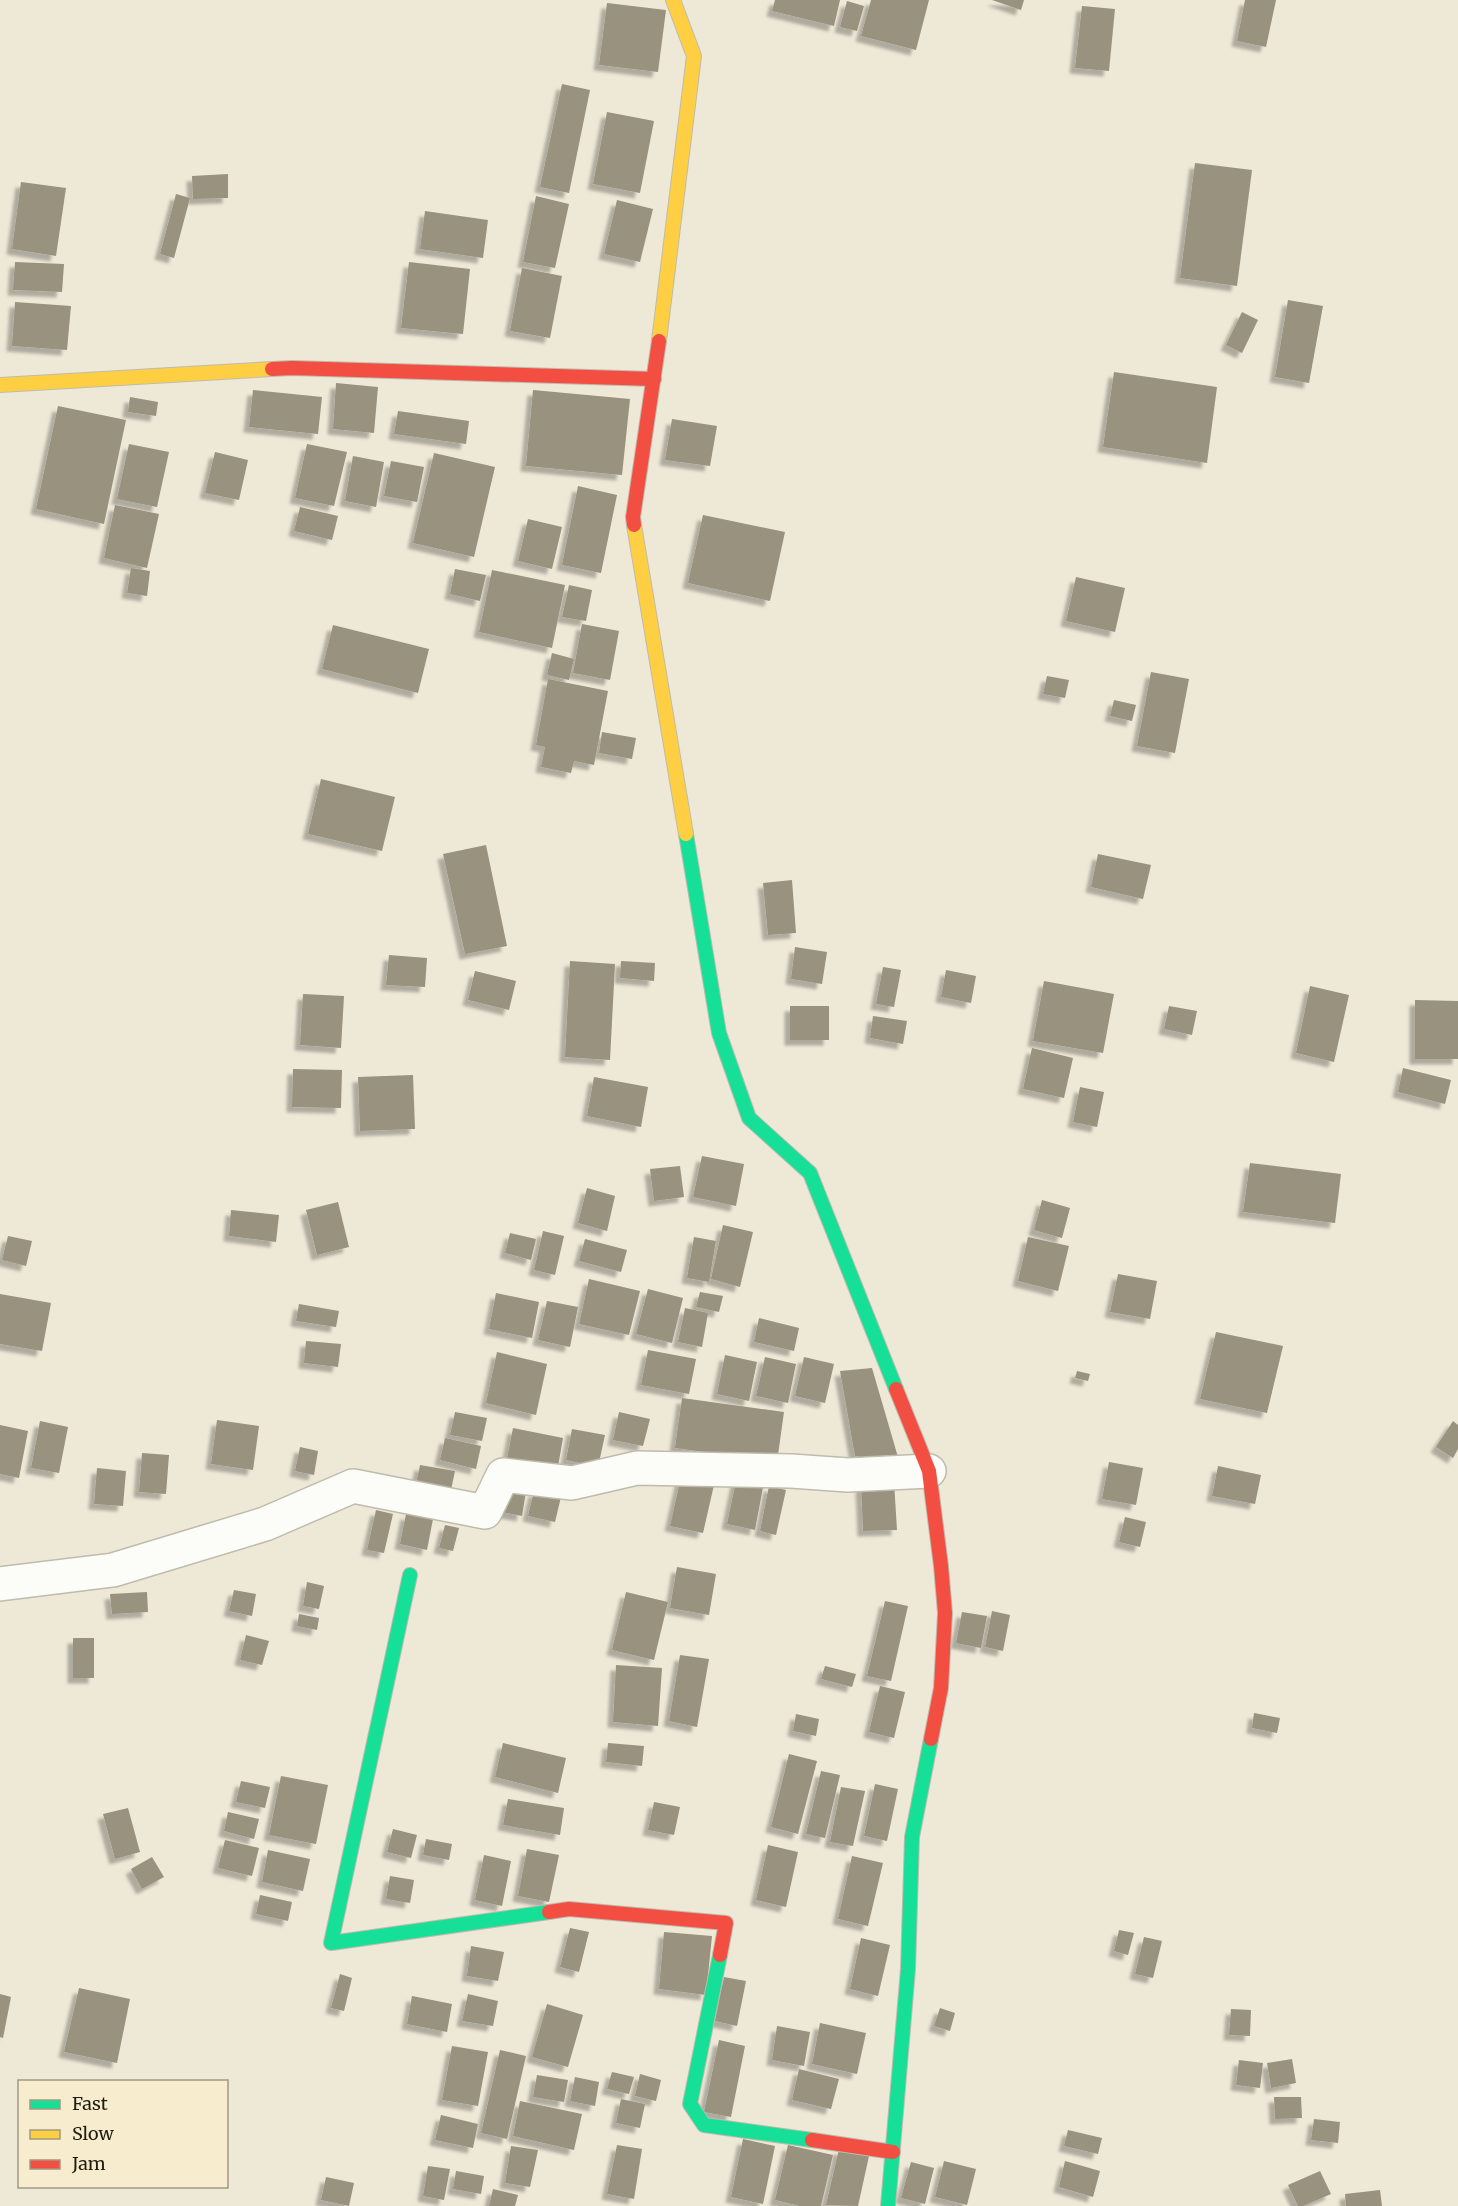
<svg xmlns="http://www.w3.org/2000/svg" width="1458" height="2206" font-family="Merriweather,serif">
<defs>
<filter id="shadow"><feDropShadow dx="-5.5" dy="5.5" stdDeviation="1.5" flood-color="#0004"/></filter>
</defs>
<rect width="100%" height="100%" fill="#eee8d7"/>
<g fill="#98927e" filter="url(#shadow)">
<polygon points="775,0 840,0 834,26 772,11"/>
<polygon points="871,0 929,0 916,50 861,36"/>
<polygon points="992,0 1024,0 1021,10"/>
<polygon points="1245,0 1276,0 1266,47 1237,41"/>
<polygon points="847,1 864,6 857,31 840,27"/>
<polygon points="607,3 666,10 658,72 599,65"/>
<polygon points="1082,6 1115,9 1109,71 1075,68"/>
<polygon points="562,84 590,90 569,193 540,187"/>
<polygon points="607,112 654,121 640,193 593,184"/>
<polygon points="1195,163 1252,170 1237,286 1180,278"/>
<polygon points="228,174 228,198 193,199 192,176"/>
<polygon points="21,182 66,188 56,256 12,249"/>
<polygon points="176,194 190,198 174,258 160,254"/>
<polygon points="536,196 569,204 555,268 523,262"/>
<polygon points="617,200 653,209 640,262 604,254"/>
<polygon points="425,211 488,220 483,258 420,249"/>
<polygon points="15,262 64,264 62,292 13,290"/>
<polygon points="409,262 470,269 463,334 401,328"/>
<polygon points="522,268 562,276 550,338 510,331"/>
<polygon points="1288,300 1323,306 1309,383 1275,377"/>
<polygon points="15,302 71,306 67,350 12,346"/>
<polygon points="1242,312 1258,320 1242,353 1226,345"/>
<polygon points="1114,372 1217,387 1207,463 1103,447"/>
<polygon points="336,383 378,387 374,433 333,429"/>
<polygon points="253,390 322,397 318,434 249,427"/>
<polygon points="533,390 630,399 622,475 526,466"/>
<polygon points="130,397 158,402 156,416 128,412"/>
<polygon points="58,406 126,420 104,524 36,509"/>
<polygon points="398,411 469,421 466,444 394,434"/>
<polygon points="672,419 717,426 710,466 665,460"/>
<polygon points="129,444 169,452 157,507 117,499"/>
<polygon points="307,444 347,452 334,506 295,498"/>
<polygon points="215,452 248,460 239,500 205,493"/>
<polygon points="434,453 495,467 474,557 413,543"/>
<polygon points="353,456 384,462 376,507 345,501"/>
<polygon points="391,461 424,467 417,502 384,496"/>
<polygon points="578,486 617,495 601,573 562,565"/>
<polygon points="115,505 159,514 147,568 104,558"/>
<polygon points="300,507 338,516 332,540 294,531"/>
<polygon points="703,515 785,532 770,601 688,583"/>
<polygon points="528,519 562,527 552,569 518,561"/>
<polygon points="131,568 150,571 147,596 127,593"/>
<polygon points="455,569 486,575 480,601 450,594"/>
<polygon points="492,570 565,585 552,648 479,632"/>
<polygon points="1076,577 1125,588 1115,632 1066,621"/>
<polygon points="569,585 592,590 586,621 562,617"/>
<polygon points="582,624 619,631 610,680 573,673"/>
<polygon points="333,625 429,649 418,693 322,669"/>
<polygon points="552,653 574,659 569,680 547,675"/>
<polygon points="1151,672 1189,679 1175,753 1137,746"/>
<polygon points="1047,676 1069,680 1065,698 1043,694"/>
<polygon points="548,679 608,691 594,765 574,761 571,773 541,767 545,747 536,745"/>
<polygon points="1114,700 1136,705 1132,721 1110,716"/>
<polygon points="602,732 636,738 632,759 599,753"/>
<polygon points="321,779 395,797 382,851 308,834"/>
<polygon points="486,845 507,946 465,954 443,854"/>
<polygon points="1098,854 1151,865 1143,899 1091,887"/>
<polygon points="792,880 796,933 768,935 763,883"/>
<polygon points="795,947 827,952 822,984 791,979"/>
<polygon points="389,955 427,958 425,987 386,985"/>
<polygon points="570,961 615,964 610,1060 565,1057"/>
<polygon points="621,961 655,963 654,981 620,978"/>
<polygon points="883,967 901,970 894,1007 876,1004"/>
<polygon points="946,970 976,976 971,1003 941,997"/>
<polygon points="475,971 516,981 509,1010 468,1000"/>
<polygon points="1044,981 1114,994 1103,1053 1033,1041"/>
<polygon points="1310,986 1349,995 1334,1062 1296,1053"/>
<polygon points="303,994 344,996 341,1048 300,1045"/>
<polygon points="1415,1000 1458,1001 1458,1059 1415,1059"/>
<rect x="790" y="1006" width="39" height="34"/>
<polygon points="1169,1006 1197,1011 1192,1035 1164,1029"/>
<polygon points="873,1016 907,1021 903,1044 870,1038"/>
<polygon points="1032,1048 1073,1058 1064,1098 1023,1089"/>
<polygon points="1403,1068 1451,1080 1445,1104 1398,1092"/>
<polygon points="293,1069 342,1070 341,1108 292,1107"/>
<polygon points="413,1075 415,1129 360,1131 358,1077"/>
<polygon points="594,1077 648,1087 641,1127 587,1116"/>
<polygon points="1080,1087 1104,1092 1097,1127 1073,1122"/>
<polygon points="702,1156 744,1164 736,1206 693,1197"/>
<polygon points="1250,1163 1341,1174 1335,1223 1243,1212"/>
<polygon points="680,1166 684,1197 654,1201 650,1169"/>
<polygon points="587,1188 615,1196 607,1231 578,1223"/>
<polygon points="1042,1200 1070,1208 1062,1238 1034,1230"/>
<polygon points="338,1202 349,1247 317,1255 306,1210"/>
<polygon points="231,1210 279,1215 276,1242 229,1236"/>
<polygon points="723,1225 753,1232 740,1287 711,1279"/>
<polygon points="543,1231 564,1236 555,1275 534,1270"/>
<polygon points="510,1233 536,1239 531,1260 505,1253"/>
<polygon points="8,1236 32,1241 26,1266 2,1260"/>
<polygon points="694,1237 716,1241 709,1282 687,1278"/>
<polygon points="1028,1237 1069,1246 1058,1291 1018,1281"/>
<polygon points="585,1239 627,1250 621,1272 579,1261"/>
<polygon points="1118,1274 1157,1281 1150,1319 1110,1312"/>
<polygon points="589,1279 640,1291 629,1335 579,1324"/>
<polygon points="648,1289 683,1298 672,1343 636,1334"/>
<polygon points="700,1292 723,1296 719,1312 696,1307"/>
<polygon points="496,1293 539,1302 532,1338 489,1329"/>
<polygon points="0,1294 51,1303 42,1351 0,1344"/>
<polygon points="547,1301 578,1307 570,1347 538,1340"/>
<polygon points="299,1304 339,1311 336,1327 296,1321"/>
<polygon points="685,1308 708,1313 702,1347 678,1342"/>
<polygon points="759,1318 799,1328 794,1351 754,1342"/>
<polygon points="1216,1332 1283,1346 1267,1413 1200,1399"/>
<polygon points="306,1341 341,1344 338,1367 304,1363"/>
<polygon points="648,1350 696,1359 689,1394 641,1385"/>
<polygon points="497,1352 547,1364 536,1415 486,1403"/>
<polygon points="725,1355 757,1362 749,1401 717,1394"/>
<polygon points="765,1357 796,1364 788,1403 756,1396"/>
<polygon points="804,1357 834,1364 825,1403 795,1396"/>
<polygon points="872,1368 900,1464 855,1456 840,1371"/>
<polygon points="1077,1371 1090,1374 1088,1381 1075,1378"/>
<polygon points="682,1398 784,1412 777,1462 675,1448"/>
<polygon points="455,1412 487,1418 482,1441 450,1435"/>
<polygon points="619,1412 650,1419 643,1446 613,1440"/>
<polygon points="217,1420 259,1426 253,1470 211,1464"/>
<polygon points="40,1421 68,1427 59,1473 31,1468"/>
<polygon points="1453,1421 1458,1425 1458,1449 1453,1458 1436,1447"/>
<polygon points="0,1425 28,1431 19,1478 0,1474"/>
<polygon points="513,1428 563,1438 556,1478 505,1469"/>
<polygon points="572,1429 605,1435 598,1467 566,1460"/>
<polygon points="445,1438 481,1446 476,1469 440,1460"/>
<polygon points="300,1447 318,1451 314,1475 295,1471"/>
<polygon points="142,1453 169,1455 166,1494 139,1492"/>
<polygon points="1109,1462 1143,1468 1136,1505 1102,1499"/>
<polygon points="420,1465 455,1471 450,1495 415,1489"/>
<polygon points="1218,1466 1261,1475 1255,1504 1212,1496"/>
<polygon points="97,1468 126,1471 123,1506 94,1504"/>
<polygon points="737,1476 764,1482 755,1530 727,1524"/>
<polygon points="681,1477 714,1485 703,1533 670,1526"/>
<polygon points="502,1482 527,1486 522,1516 496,1511"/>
<polygon points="894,1482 897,1530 863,1531 861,1483"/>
<polygon points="769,1486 786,1490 776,1535 760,1531"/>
<polygon points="534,1491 561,1497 555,1522 528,1516"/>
<polygon points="376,1510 393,1514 384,1553 367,1550"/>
<polygon points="406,1514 433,1519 427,1550 400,1544"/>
<polygon points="1125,1517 1146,1522 1140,1547 1119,1542"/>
<polygon points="445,1525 459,1528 453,1551 439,1548"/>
<polygon points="677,1567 716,1574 709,1615 670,1608"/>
<polygon points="307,1582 324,1586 319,1609 303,1606"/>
<polygon points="234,1590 256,1594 252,1616 229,1611"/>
<polygon points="147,1592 148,1612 112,1614 110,1594"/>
<polygon points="626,1592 668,1602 654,1660 612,1650"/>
<polygon points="885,1601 908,1606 891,1681 867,1676"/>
<polygon points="992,1611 1010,1615 1003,1651 985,1647"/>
<polygon points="962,1612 987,1616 981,1648 956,1643"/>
<polygon points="299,1614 319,1618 317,1630 297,1626"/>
<polygon points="246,1635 269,1641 262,1665 240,1660"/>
<rect x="73" y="1638" width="21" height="40"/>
<polygon points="680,1655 709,1659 697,1727 669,1721"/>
<polygon points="616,1665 662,1668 658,1726 613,1722"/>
<polygon points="825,1666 856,1674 852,1687 821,1679"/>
<polygon points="880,1686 905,1692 894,1738 869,1732"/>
<polygon points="1254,1713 1280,1718 1277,1733 1252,1728"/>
<polygon points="796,1714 819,1719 816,1736 793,1731"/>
<polygon points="503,1743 566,1758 558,1793 495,1777"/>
<polygon points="608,1743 644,1746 642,1766 606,1762"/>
<polygon points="789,1754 817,1761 798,1834 771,1827"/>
<polygon points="821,1771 840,1775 825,1838 806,1834"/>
<polygon points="281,1776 328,1785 316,1844 269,1835"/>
<polygon points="241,1781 270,1787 265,1808 236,1802"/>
<polygon points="875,1784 898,1789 887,1841 864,1836"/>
<polygon points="841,1787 865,1791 853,1846 830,1842"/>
<polygon points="508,1799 564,1808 560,1835 503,1825"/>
<polygon points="654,1802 680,1807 674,1835 648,1830"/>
<polygon points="128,1808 140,1852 115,1859 103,1814"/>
<polygon points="228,1812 259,1819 254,1839 224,1831"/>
<polygon points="393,1829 417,1835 411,1858 387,1852"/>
<polygon points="426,1839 452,1844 449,1860 423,1855"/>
<polygon points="225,1840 259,1848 252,1876 218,1868"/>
<polygon points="768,1845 798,1852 786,1907 756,1900"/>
<polygon points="527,1849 559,1855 549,1902 518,1896"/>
<polygon points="268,1850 310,1859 303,1891 262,1882"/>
<polygon points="484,1855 511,1861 502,1906 475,1900"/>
<polygon points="852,1856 883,1863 868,1926 838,1919"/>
<polygon points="152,1857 164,1877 142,1889 131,1869"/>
<polygon points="390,1876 414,1880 410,1903 386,1899"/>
<polygon points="260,1895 292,1902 288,1921 256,1914"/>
<polygon points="570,1928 589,1932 579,1972 560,1967"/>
<polygon points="1119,1930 1134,1933 1128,1955 1114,1951"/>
<polygon points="664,1932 712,1936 706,1995 659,1989"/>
<polygon points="1144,1937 1162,1941 1153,1978 1135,1974"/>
<polygon points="861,1938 890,1945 878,1996 850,1989"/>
<polygon points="471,1946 504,1952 498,1981 467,1976"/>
<polygon points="340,1974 352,1978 344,2011 331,2008"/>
<polygon points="724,1977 746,1981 737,2026 715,2021"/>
<polygon points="79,1988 130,1999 117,2063 64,2052"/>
<polygon points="0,1994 11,1997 3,2038 0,2037"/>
<polygon points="468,1994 498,2001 493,2026 462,2021"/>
<polygon points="412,1996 452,2004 447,2032 407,2024"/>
<polygon points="547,2004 583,2015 568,2067 532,2057"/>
<polygon points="940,2008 955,2013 950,2031 934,2026"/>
<polygon points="1231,2009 1251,2010 1250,2036 1229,2035"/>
<polygon points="820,2023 866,2033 857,2074 812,2064"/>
<polygon points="777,2026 810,2032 804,2066 772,2060"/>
<polygon points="719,2040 745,2046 731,2117 704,2112"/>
<polygon points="452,2046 488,2052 478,2106 442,2100"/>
<polygon points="500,2050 526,2056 507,2139 481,2133"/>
<polygon points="1292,2059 1296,2083 1271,2088 1267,2063"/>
<polygon points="1239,2060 1263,2063 1260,2088 1236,2085"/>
<polygon points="799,2069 839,2079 831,2109 792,2100"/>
<polygon points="612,2072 634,2077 629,2094 607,2089"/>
<polygon points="640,2074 661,2080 656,2101 635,2096"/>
<polygon points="537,2075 568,2080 564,2102 533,2097"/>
<polygon points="575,2077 599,2082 595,2106 570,2101"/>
<polygon points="1274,2097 1301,2097 1302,2118 1275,2119"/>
<polygon points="621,2099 645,2104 640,2128 616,2123"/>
<polygon points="520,2101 582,2114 574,2150 513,2136"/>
<polygon points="441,2115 478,2124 473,2148 435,2140"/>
<polygon points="1314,2119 1340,2122 1338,2143 1311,2140"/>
<polygon points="1068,2130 1102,2138 1098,2154 1064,2146"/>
<polygon points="743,2139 775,2146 763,2204 731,2197"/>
<polygon points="617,2145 642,2149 634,2199 607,2194"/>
<polygon points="788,2145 833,2155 821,2206 800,2206 775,2200"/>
<polygon points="511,2146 538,2150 530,2187 505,2183"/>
<polygon points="839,2149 869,2156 858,2206 826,2205"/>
<polygon points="944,2161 976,2169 967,2205 935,2197"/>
<polygon points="1065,2161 1100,2171 1093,2197 1059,2187"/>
<polygon points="911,2162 934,2168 925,2204 901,2198"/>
<polygon points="428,2166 450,2169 444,2200 423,2196"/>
<polygon points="456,2171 484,2176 481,2194 453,2189"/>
<polygon points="1320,2171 1331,2194 1303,2206 1298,2206 1288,2185"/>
<polygon points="326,2177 354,2183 349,2206 321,2200"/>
<polygon points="493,2189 518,2195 515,2206 489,2206"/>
<polygon points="1380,2190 1382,2206 1346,2206 1345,2194"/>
</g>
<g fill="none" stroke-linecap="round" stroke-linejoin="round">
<defs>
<polyline id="street" points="0,1584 113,1570 265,1524 353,1486 485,1512 503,1475 572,1483 637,1468 791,1471 848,1475 929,1471"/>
<g id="fast">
<polyline points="686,834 719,1033 749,1118 810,1173 896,1389"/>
<polyline points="410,1575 331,1943 549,1912"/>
<polyline points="720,1955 690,2104 704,2125 812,2140"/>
<polyline points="888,2206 908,1969 912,1837 931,1739"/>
</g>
<g id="slow">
<polyline points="659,341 694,56 673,0"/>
<polyline points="0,385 272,369"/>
<polyline points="634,525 686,834"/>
</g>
<g id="jam">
<polyline points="272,369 292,368 654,379"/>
<polyline points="634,525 633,517 659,341"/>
<polyline points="896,1389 929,1471 941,1566 945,1613 941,1688 931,1739"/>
<polyline points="549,1912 569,1909 726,1923 720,1955"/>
<polyline points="812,2140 893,2152"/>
</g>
</defs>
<use href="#street" stroke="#bfbbad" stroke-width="36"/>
<use href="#fast" stroke="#bfbbad" stroke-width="16"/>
<use href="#slow" stroke="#bfbbad" stroke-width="16"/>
<use href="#jam" stroke="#bfbbad" stroke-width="16"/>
<use href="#street" stroke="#fcfcf9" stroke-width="33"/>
<use href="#fast" stroke="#16e098" stroke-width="14"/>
<use href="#slow" stroke="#ffcf43" stroke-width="14"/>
<use href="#jam" stroke="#f24e42" stroke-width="14"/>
</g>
<rect x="18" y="2080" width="210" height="108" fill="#f7edce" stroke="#a19982" stroke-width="1.5"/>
<rect x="30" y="2100" width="30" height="9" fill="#16e098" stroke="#a19982" stroke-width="1.5"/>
<text x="72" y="2110" font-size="18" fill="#1f1c10">Fast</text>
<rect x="30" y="2130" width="30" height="9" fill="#ffcf43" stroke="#a19982" stroke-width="1.5"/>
<text x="72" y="2140" font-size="18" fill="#1f1c10">Slow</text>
<rect x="30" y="2160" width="30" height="9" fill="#f24e42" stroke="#a19982" stroke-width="1.5"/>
<text x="72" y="2170" font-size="18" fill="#1f1c10">Jam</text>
</svg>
